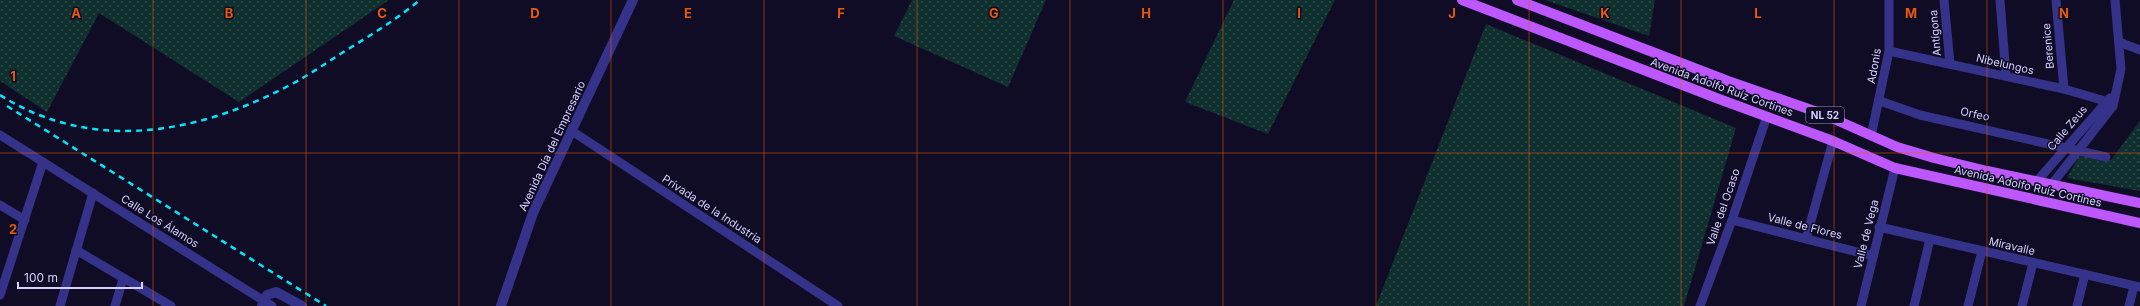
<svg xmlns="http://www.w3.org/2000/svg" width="2140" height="306" font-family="Inter,sans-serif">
<defs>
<pattern id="grass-dots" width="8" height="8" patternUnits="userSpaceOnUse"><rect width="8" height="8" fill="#0f302e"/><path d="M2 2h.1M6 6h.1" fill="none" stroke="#314d4d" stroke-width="1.8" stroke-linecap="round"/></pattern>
</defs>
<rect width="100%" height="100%" fill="#100c25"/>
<g fill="url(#grass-dots)">
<polygon points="0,0 389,0 239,102 99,13 47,112 0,81"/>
<polygon points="912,0 1046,0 1008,87 894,36"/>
<polygon points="1234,0 1335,0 1268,134 1185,102"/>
<polygon points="1545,0 1655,0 1649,36"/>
<polygon points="1486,24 1736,128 1684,306 1376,306"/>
<polygon points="2140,121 2140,191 2067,178 2079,156 2111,160"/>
</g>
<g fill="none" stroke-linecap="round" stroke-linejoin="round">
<g stroke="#353389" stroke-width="9">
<polyline points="1944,0 1950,64"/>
<polyline points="2000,0 2006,76"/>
<polyline points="2056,0 2064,89"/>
<polyline points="2119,42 2140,50"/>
<polyline points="1889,51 2064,89 2105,101 2113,106"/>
<polyline points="1880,101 1920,115 2106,157"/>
<polyline points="572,131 838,306"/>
<polyline points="0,135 272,306"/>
<polyline points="1871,136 1889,51 1889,0"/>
<polyline points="2037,181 2110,98"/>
<polyline points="2052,184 2113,106 2121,69 2115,0"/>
<polyline points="0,205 25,220"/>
<polyline points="1732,220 1873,256"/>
<polyline points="1879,227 2140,287"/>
<polyline points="1806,239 1833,141"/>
<polyline points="76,250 171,306"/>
<polyline points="0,295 43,162"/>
<polyline points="60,306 93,193"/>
<polyline points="115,306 123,279"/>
<polyline points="1700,306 1732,220 1767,116"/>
<polyline points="1861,306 1895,168"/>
<polyline points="1914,306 1930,239"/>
<polyline points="1968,306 1982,251"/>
<polyline points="2022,306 2033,263"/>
<polyline points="2077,306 2085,274"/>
<polyline points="2129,306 2134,286"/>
</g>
<g stroke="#353389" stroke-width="10">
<polyline points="262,306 267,295 276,292 302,306"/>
<polyline points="501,306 533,213 633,0"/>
</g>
<g stroke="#bd57ff" stroke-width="10">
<polyline points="1462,0 1719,99 1833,141 1895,168 2140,223"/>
<polyline points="1517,0 1728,81 1823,114 1897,147 1934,158 1987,171 2140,203"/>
</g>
<g stroke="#00e7fb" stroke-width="2.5" stroke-dasharray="6 5" stroke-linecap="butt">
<path d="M 0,95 C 91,153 197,134 288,86 C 308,76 326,63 345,51 C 371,35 397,19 420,0"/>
<polyline points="7,106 326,306"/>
</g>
</g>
<path fill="none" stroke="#e8590c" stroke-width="1" stroke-opacity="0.55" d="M 153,0 L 153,306M 306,0 L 306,306M 459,0 L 459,306M 611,0 L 611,306M 764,0 L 764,306M 917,0 L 917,306M 1070,0 L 1070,306M 1223,0 L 1223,306M 1376,0 L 1376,306M 1529,0 L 1529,306M 1681,0 L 1681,306M 1834,0 L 1834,306M 1987,0 L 1987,306M 0,153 L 2140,153"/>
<g text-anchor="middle" stroke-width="3" stroke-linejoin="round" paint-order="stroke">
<rect fill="#100c25" stroke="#9a95be" stroke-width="1" x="1806" y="107" width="38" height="16" rx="3"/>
<g font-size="10" font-weight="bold" fill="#d5d0ff">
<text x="1825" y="119">NL 52</text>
</g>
<g font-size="11" fill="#d5d0ff" stroke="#100c25">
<text transform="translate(1935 33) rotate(-95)" y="4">Antígona</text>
<text transform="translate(2048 46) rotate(-95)" y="4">Berenice</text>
<text transform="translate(2005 64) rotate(13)" y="4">Nibelungos</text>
<text transform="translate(1874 66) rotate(-80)" y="4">Adonis</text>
<text transform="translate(1722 87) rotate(20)" y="4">Avenida Adolfo Ruíz Cortines</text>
<text transform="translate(1975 114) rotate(12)" y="4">Orfeo</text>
<text transform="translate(2067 128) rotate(-50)" y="4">Calle Zeus</text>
<text transform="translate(552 146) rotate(-65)" y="4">Avenida Día del Empresario</text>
<text transform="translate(2028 186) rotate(13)" y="4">Avenida Adolfo Ruíz Cortines</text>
<text transform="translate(1723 207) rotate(-71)" y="4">Valle del Ocaso</text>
<text transform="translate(712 209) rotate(33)" y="4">Privada de la Industria</text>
<text transform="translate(160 221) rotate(32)" y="4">Calle Los Álamos</text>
<text transform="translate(1805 226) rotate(14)" y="4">Valle de Flores</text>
<text transform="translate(1866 234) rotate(-76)" y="4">Valle de Vega</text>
<text transform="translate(2012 246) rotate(13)" y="4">Miravalle</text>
</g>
</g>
<g font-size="13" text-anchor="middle" font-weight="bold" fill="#e8590c" stroke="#100c25" stroke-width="3" stroke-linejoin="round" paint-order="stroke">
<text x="76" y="18">A</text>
<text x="229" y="18">B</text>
<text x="382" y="18">C</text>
<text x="535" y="18">D</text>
<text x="688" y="18">E</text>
<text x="841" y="18">F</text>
<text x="994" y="18">G</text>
<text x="1146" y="18">H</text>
<text x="1299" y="18">I</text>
<text x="1452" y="18">J</text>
<text x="1605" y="18">K</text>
<text x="1758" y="18">L</text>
<text x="1911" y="18">M</text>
<text x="2064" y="18">N</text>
<text x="13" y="81">1</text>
<text x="13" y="234">2</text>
</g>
<path d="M18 282v6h124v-6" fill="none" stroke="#d5d0ff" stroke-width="2"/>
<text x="24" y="282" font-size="12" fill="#d5d0ff" stroke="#100c25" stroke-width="3" paint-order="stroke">100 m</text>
</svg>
